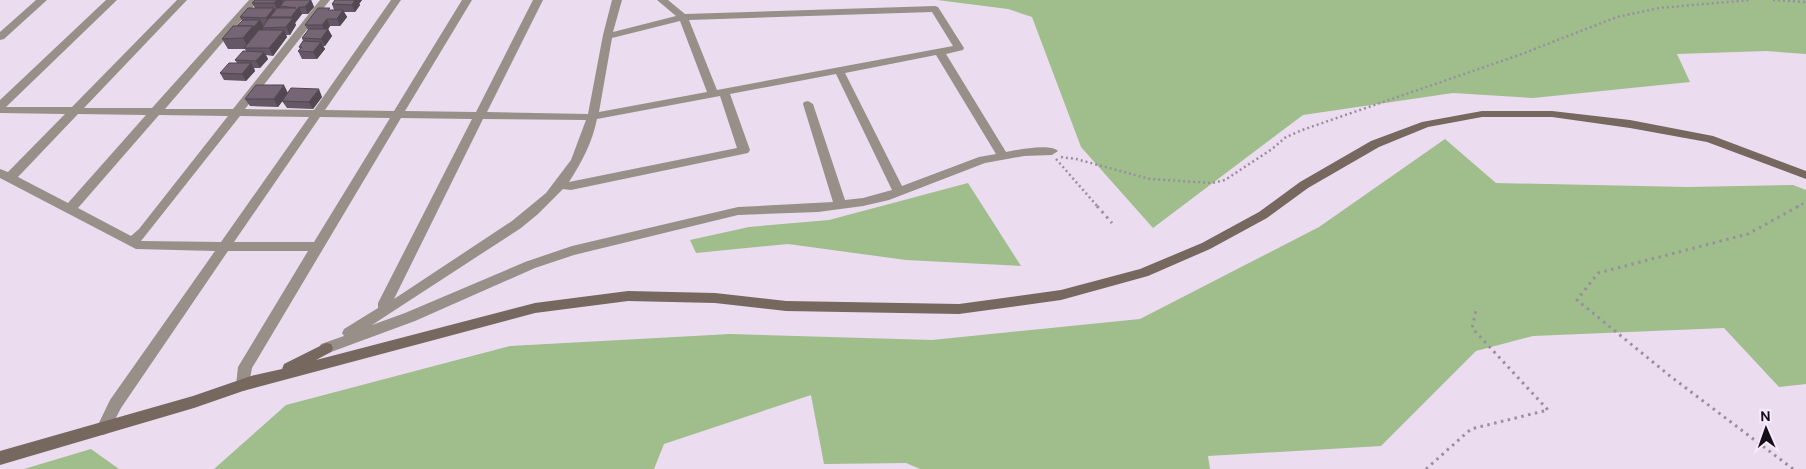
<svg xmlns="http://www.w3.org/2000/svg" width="1806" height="469" font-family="'DM Sans',sans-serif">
<rect width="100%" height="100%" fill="#ebdcf0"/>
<g fill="#9fbe8c">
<polygon points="937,0 1806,0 1806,54 1766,51 1677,54 1690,82 1533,98 1453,93 1303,115 1153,228 1081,147 1032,17 1008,9"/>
<polygon points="1445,139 1496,183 1687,187 1793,185 1806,190 1806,384 1779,387 1724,328 1533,336 1476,351 1381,446 1208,456 1210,469 920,469 906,463 824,464 811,395 664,444 654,469 214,469 286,405 510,346 730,334 932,340 1140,319 1319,227"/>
<polygon points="968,183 1021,266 906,260 788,244 696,253 690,240 749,227 829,220"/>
<polygon points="91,449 119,469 24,469"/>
</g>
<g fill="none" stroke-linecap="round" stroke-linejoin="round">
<g stroke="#9a8f9e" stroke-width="2.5" stroke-dasharray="2 3" stroke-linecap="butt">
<polyline points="1773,0 1806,2"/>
<polyline points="1061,157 1076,159 1150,179 1212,183 1225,180 1272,149 1286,137 1305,129 1519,55 1617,17 1659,8 1750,0"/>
<polyline points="1056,159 1098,207"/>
<polyline points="1797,207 1806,202"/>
</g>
<g stroke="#9a8f9e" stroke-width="3" stroke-dasharray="2.5 4.5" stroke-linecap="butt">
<polyline points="1097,206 1112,223"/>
<polyline points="1426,469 1471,429 1548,410 1472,328 1476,310"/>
<polyline points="1793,469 1670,376 1577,300 1598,273 1748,234 1799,206"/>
</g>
<g fill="#998f89" fill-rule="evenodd">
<polygon points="36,0 47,0 4,39 0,40 0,32"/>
<path d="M 106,0 L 117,0 L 6,107 L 72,107 L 177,0 L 187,0 L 84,108 L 152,108 L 249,0 L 259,0 L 165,109 L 233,109 L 320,0 L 330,0 L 245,109 L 314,110 L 391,0 L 401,0 L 325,110 L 394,111 L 462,0 L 472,0 L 405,111 L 476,112 L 533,0 L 543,0 L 487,112 L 588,114 L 603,35 L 612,0 L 622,0 L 613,32 L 676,16 L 657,0 L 668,0 L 685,14 L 935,6 L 938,7 L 964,48 L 963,50 L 946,54 L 1006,152 C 1017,150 1050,143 1058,151 L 1052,155 L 1024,156 L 985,163 L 889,200 L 863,206 L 818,212 L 738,215 L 574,255 L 535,268 L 415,321 L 331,352 L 326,353 L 321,352 L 319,348 L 321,344 L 344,336 L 342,333 L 344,329 L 378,308 L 378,303 L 472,119 L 401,118 L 252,368 L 248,389 L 243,391 L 238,389 L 236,385 L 238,367 L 308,251 L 228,251 L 121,408 L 108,433 L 103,435 L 98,433 L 96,429 L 110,400 L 215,251 L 136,249 L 0,178 L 0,169 L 8,172 L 65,114 L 0,113 L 0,100 ZM 932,12 L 953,46 L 717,90 L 689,20 ZM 680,21 L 707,92 L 599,112 L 612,38 ZM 936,55 L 996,154 L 979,157 L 902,186 L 845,73 ZM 836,74 L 892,190 L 863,198 L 845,200 L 813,104 L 808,101 L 804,102 L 803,104 L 833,202 L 738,207 L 572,246 L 525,262 L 405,313 L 372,325 L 521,228 L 538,214 L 563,189 L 571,190 L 748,153 L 750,150 L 730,94 ZM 720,96 L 737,148 L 569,182 C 582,162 592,143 597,119 ZM 78,114 L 146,115 L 68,203 L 18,177 ZM 159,115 L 228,116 L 139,229 L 131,236 L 78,208 ZM 240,116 L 309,117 L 221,242 L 141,241 ZM 320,117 L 390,118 L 314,242 L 234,242 ZM 483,119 L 586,120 L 571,160 L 546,193 L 512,221 L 394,299 Z"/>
</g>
<polygon fill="#76675f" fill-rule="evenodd" points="1482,111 1552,111 1630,120 1713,136 1806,171 1806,179 1707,142 1630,128 1552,117 1482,117 1428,127 1379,147 1308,188 1267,218 1210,249 1148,276 1061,300 959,314 786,311 715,303 628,301 535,313 243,391 194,408 0,465 0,451 193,396 251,376 282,369 284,364 326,343 331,344 333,348 331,352 316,360 535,303 628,291 715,293 786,301 959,304 1061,290 1140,269 1202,243 1259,212 1300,182 1371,141 1422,122"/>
</g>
<g fill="#655765">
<polygon points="255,0 311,0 314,7 308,14 302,14 295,23 296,25 290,35 286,35 287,37 273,56 266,55 268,59 260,68 254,68 255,71 246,81 224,80 220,73 237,63 235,60 246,51 245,49 228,49 222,39 237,26 242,21 240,17 255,8 252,3"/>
<polygon points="335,0 362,0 359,4 360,5 355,12 344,12 347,17 340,26 330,26 328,29 332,36 325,46 323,46 325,49 317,59 302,59 298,51 300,49 299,47 303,41 302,38 308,30 305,25 331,10 334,10 332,4"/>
<polygon points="288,93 322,97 313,109 287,108 282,101 284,99 278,107 250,106 245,99"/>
</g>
<g fill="#534752">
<polygon points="277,0 282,0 284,4 280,6 280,8 278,11 274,3"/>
<polygon points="311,0 314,7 308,14 305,7"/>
<polygon points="355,0 357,0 360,5 355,12 352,5"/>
<polygon points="358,0 362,0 359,4"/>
<polygon points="299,7 302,14 295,23 296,25 290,35 286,27 292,19 291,17"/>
<polygon points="274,8 278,15 270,17 273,22 270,25 266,18"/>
<polygon points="343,10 347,17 340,26 337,19"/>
<polygon points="327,19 330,26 326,33 322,25"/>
<polygon points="260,20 264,27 262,28 263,29 248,48 243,38 253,26"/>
<polygon points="328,29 332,36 325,46 321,39"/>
<polygon points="284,30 287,37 273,56 269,48"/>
<polygon points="321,42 325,49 317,59 313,52"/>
<polygon points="264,52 268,59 260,68 256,61"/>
<polygon points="251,63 255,71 246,81 242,74"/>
<polygon points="284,85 288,93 278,107 274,99"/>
<polygon points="319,89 322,97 313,109 309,102"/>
</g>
<g fill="#766575" stroke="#534752">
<polygon points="255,0 277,0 274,3 252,3"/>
<polygon points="285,0 311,0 305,7 299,7 291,17 270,17 277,8 296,8 280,6"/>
<polygon points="335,0 355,0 352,5 332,4"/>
<polygon points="248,8 274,8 266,18 240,17"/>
<polygon points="318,8 330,8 328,10 343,10 337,19 327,19 322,25 305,25"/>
<polygon points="269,18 293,18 286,27 262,28"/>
<polygon points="243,20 260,20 254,27 253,26 237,26"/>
<polygon points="233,26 253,26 243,38 222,39"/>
<polygon points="309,29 328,29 321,39 302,38"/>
<polygon points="259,30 284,30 269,48 244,48"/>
<polygon points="303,41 321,42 313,52 298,51 302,47 299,47"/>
<polygon points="243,51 264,52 256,61 235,60"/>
<polygon points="229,63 251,63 242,74 220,73"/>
<polygon points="256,85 284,85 274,99 245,99"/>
<polygon points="291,88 319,89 309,102 282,101"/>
</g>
<g transform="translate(1766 429) rotate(358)" stroke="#f8e9fe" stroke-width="4" paint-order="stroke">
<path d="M0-4L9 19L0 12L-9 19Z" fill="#140f16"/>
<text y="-8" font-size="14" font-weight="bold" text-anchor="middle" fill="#140f16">N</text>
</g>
</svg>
